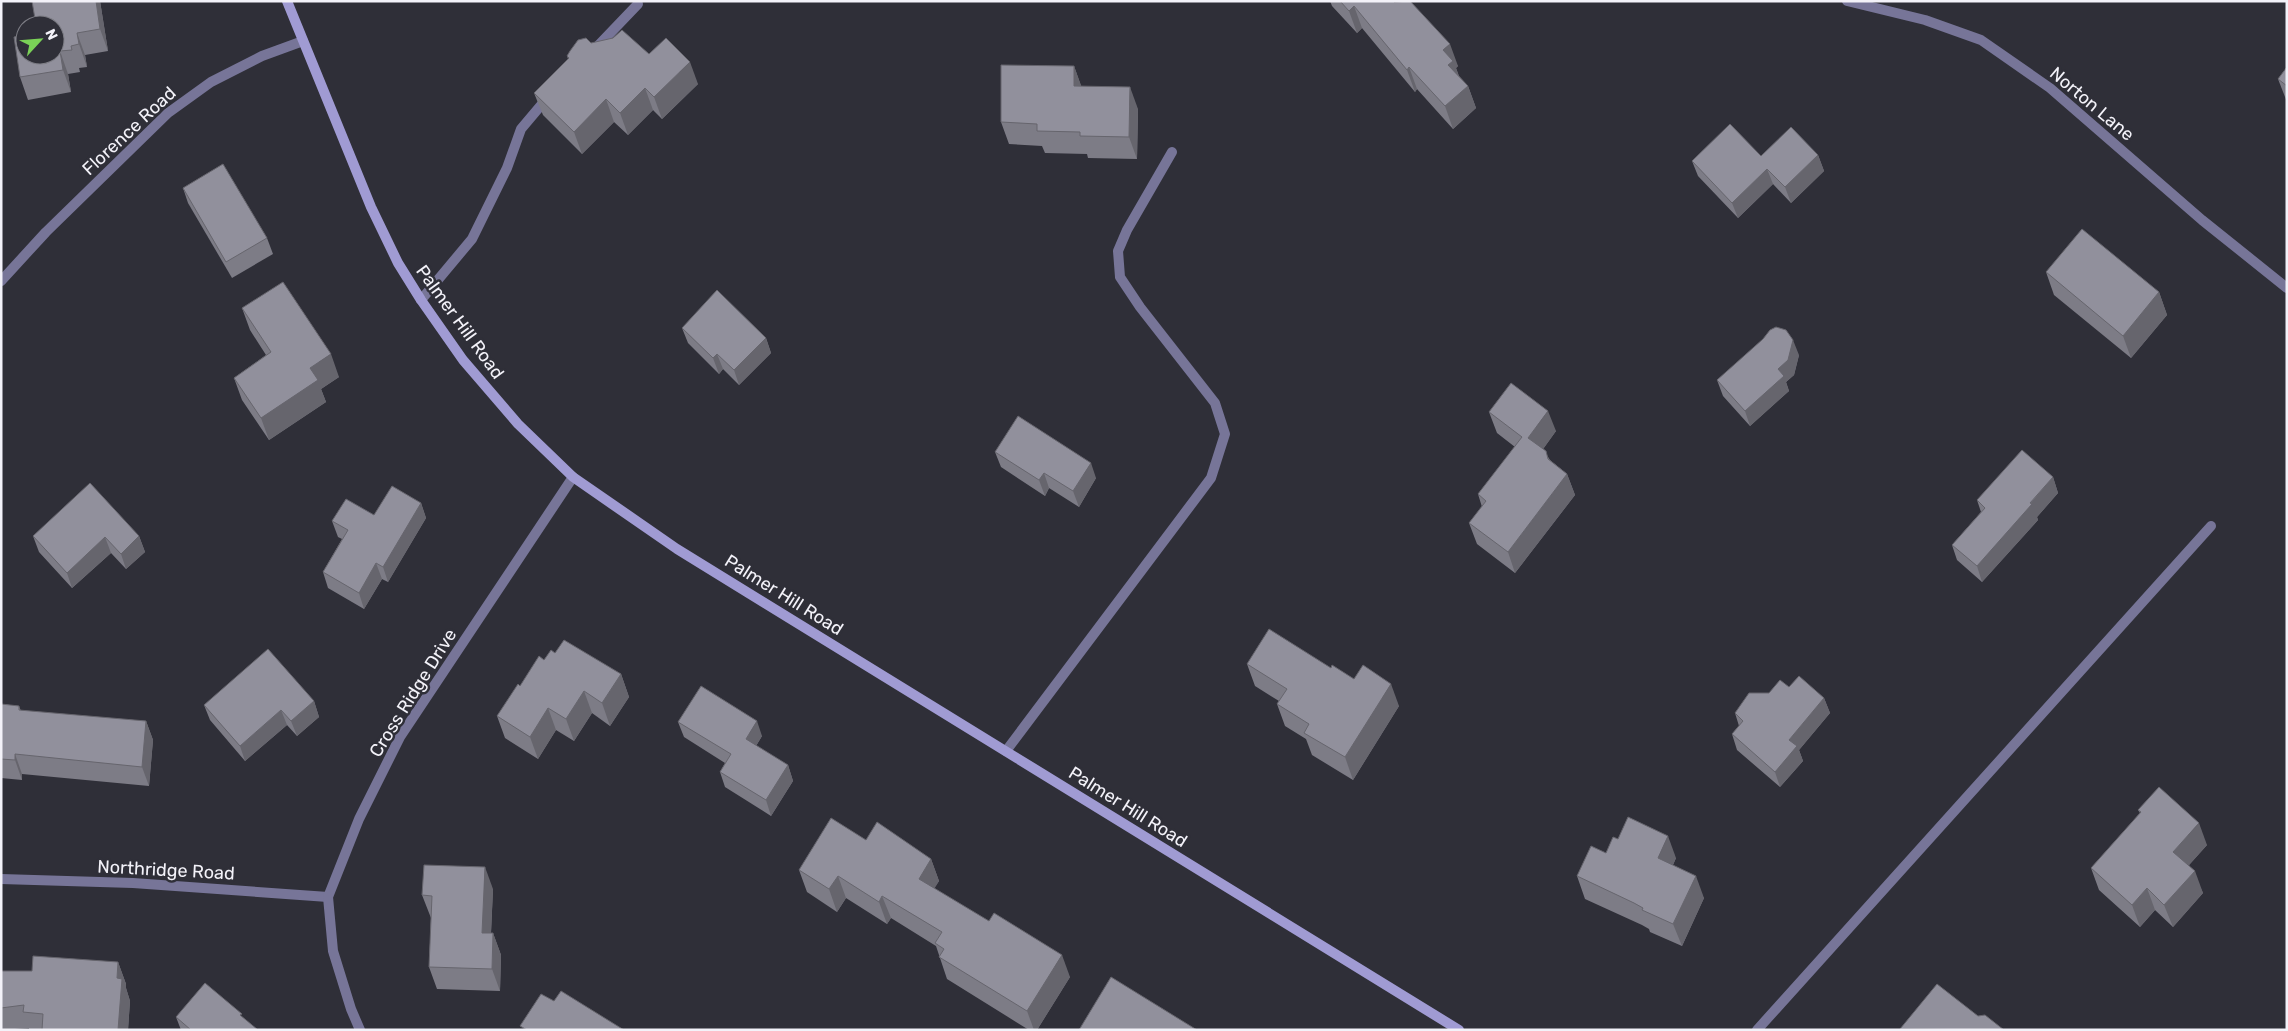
<svg xmlns="http://www.w3.org/2000/svg" width="2288" height="1031" font-family="Rubik,sans-serif">
<rect width="100%" height="100%" fill="#2f2f38"/>
<g fill="none" stroke-linecap="round" stroke-linejoin="round">
<g stroke="#777598" stroke-width="10">
<polyline points="594,50 638,4"/>
<polyline points="421,300 472,239 507,168 521,129 548,97"/>
<polyline points="1006,751 1211,478 1225,434 1215,403 1140,307 1120,277 1118,251 1127,230 1172,152"/>
<polyline points="1757,1030 2211,526"/>
</g>
<g stroke="#777598" stroke-width="10">
<polyline points="1847,1 1925,20 1981,40 2050,88 2202,220 2287,288"/>
<polyline points="1,281 46,232 168,113 211,82 262,56 303,41"/>
<polyline points="1,879 133,883 328,897"/>
<polyline points="360,1030 351,1009 333,951 328,897 359,819 400,737 573,477"/>
</g>
<polyline stroke="#a09bd3" stroke-width="10" points="287,1 371,207 398,263 421,300 463,360 518,424 573,477 677,549 1459,1030"/>
</g>
<g fill="#7d7c86">
<polygon points="32,1 100,1 108,51 85,55 87,67 79,68 80,72 68,74 71,92 28,100 20,77 55,55"/>
<polygon points="1330,1 1393,1 1458,66 1456,68 1459,76 1468,86 1476,108 1453,129 1417,89 1415,92 1362,28 1357,33 1332,6"/>
<polygon points="591,43 649,54 698,84 662,119 653,110 628,135 614,122 582,154 543,115 534,93 568,59 567,56"/>
<polygon points="1074,66 1081,86 1138,109 1137,159 1088,158 1087,154 1045,153 1042,146 1009,144 1001,122"/>
<polygon points="2287,67 2287,102 2278,79"/>
<polygon points="1818,155 1824,171 1791,203 1773,184 1738,218 1698,176 1692,161 1761,156"/>
<polygon points="183,188 267,238 273,254 232,278 188,203"/>
<polygon points="2046,272 2159,292 2167,315 2131,358 2054,295"/>
<polygon points="242,308 339,377 321,389 326,402 269,440 242,400 234,378 266,355 250,330"/>
<polygon points="682,328 766,338 771,353 739,385 723,369 719,374 688,343"/>
<polygon points="1799,355 1794,375 1786,382 1789,391 1750,426 1723,396 1717,380"/>
<polygon points="1489,412 1556,431 1543,449 1550,460 1567,474 1575,495 1515,573 1477,544 1469,523 1482,507 1478,494 1515,447 1497,433"/>
<polygon points="995,452 1096,478 1079,507 1049,488 1045,496 1001,467"/>
<polygon points="2053,477 2058,493 2037,517 2038,520 1982,582 1957,560 1952,545 1981,512 1977,500"/>
<polygon points="421,503 426,518 388,582 382,579 364,609 328,588 323,572 342,539 338,537 332,521 374,515"/>
<polygon points="33,536 139,536 145,552 126,569 111,553 72,588 39,552"/>
<polygon points="555,653 621,674 629,697 610,726 592,713 574,741 556,730 538,759 505,738 497,716 520,686 544,660"/>
<polygon points="1247,664 1331,668 1399,706 1353,780 1312,755 1306,739 1285,726 1277,704 1279,701 1255,686"/>
<polygon points="1789,687 1824,698 1830,713 1799,750 1803,761 1780,787 1737,750 1732,734 1739,726 1735,713 1769,693"/>
<polygon points="314,701 319,717 297,736 287,725 245,761 210,720 204,705"/>
<polygon points="1,704 19,706 21,711 146,721 153,740 149,786 22,774 22,780 1,778"/>
<polygon points="678,722 762,736 756,746 788,765 793,781 771,816 725,787 720,772 725,763 684,737"/>
<polygon points="2138,810 2207,845 2189,865 2203,893 2173,927 2155,910 2140,927 2099,890 2091,868 2140,813"/>
<polygon points="1606,853 1676,858 1673,865 1704,898 1682,946 1650,932 1649,929 1642,925 1585,899 1577,876"/>
<polygon points="931,859 939,881 934,888 1070,977 1037,1030 1029,1030 947,979 936,946 891,918 887,924 846,898 837,912 807,892 799,870"/>
<polygon points="493,889 491,933 493,933 501,955 500,991 437,989 429,967 431,918 422,895"/>
<polygon points="118,962 126,984 126,988 130,1001 128,1030 29,1030 29,1028 1,1030 1,971 32,971"/>
<polygon points="176,1017 243,1018 258,1030 181,1030"/>
</g>
<g fill="#66656d">
<polygon points="96,1 100,1 108,51 100,29"/>
<polygon points="1354,6 1362,28 1357,33 1349,11"/>
<polygon points="77,33 85,55 87,67 79,44"/>
<polygon points="1450,44 1458,66 1456,68 1461,83 1456,87 1443,50"/>
<polygon points="60,51 68,74 71,92 63,70"/>
<polygon points="690,62 698,84 662,119 654,97"/>
<polygon points="1074,66 1082,88 1074,86"/>
<polygon points="1409,67 1417,89 1415,92 1407,70"/>
<polygon points="1468,86 1476,108 1453,129 1445,106"/>
<polygon points="1130,87 1138,109 1137,159 1129,137"/>
<polygon points="645,88 653,110 628,135 620,113"/>
<polygon points="606,99 614,122 582,154 574,132"/>
<polygon points="1818,155 1824,171 1791,203 1785,187"/>
<polygon points="1767,169 1773,184 1738,218 1732,203"/>
<polygon points="2159,292 2167,315 2131,358 2123,336"/>
<polygon points="766,338 771,353 739,385 734,370"/>
<polygon points="1793,340 1799,355 1794,375 1786,382 1789,391 1750,426 1745,411 1778,369"/>
<polygon points="331,354 339,377 321,389 326,402 269,440 261,418 310,368"/>
<polygon points="717,354 723,369 719,374 713,358"/>
<polygon points="1548,411 1556,431 1536,459 1528,438"/>
<polygon points="1091,463 1096,478 1079,507 1073,491"/>
<polygon points="1044,473 1049,488 1045,496 1039,480"/>
<polygon points="1567,474 1575,495 1515,573 1508,552"/>
<polygon points="2053,477 2058,493 2037,517 2038,520 1982,582 1977,566"/>
<polygon points="421,503 426,518 388,582 383,567"/>
<polygon points="139,536 145,552 126,569 121,554"/>
<polygon points="105,537 111,553 72,588 67,573"/>
<polygon points="376,563 382,579 364,609 359,593"/>
<polygon points="621,674 629,697 610,726 602,703"/>
<polygon points="1391,684 1399,706 1353,780 1345,757"/>
<polygon points="584,691 592,713 574,741 566,719"/>
<polygon points="1824,698 1830,713 1799,750 1803,761 1780,787 1775,772 1789,740"/>
<polygon points="314,701 319,717 297,736 291,721"/>
<polygon points="548,708 556,730 538,759 530,737"/>
<polygon points="281,710 287,725 245,761 240,746"/>
<polygon points="146,721 153,740 149,786 142,767"/>
<polygon points="757,721 762,736 751,754 746,739"/>
<polygon points="15,754 22,774 22,780 15,760"/>
<polygon points="788,765 793,781 771,816 766,800"/>
<polygon points="2199,823 2207,845 2181,874 2173,852"/>
<polygon points="1668,836 1676,858 1666,880 1658,858"/>
<polygon points="931,859 939,881 927,901 919,879"/>
<polygon points="485,867 493,889 490,955 482,933"/>
<polygon points="2195,871 2203,893 2173,927 2164,905"/>
<polygon points="838,876 846,898 837,912 829,889"/>
<polygon points="1696,876 1704,898 1682,946 1673,924"/>
<polygon points="2147,888 2155,910 2140,927 2132,905"/>
<polygon points="882,896 891,918 887,924 879,902"/>
<polygon points="493,933 501,955 500,991 492,969"/>
<polygon points="1062,955 1070,977 1037,1030 1034,1030 1027,1011"/>
<polygon points="118,962 126,984 126,988 130,1001 128,1030 118,1030 117,978"/>
</g>
<g fill="#91909c" stroke="#66656d">
<polygon points="32,1 96,1 100,29 77,33 79,44 71,46 72,50 60,51 63,70 20,77 14,37 25,35 25,55 55,55 55,25 36,25"/>
<polygon points="1340,1 1393,1 1394,2 1410,1 1450,44 1443,50 1453,61 1448,65 1468,86 1445,106 1409,67 1407,70 1354,6 1349,11"/>
<polygon points="622,30 649,54 666,38 690,62 654,97 645,88 620,113 606,99 574,132 534,93 569,58 567,56 570,51 578,40 586,38 591,43 613,38"/>
<polygon points="1001,65 1074,66 1074,86 1130,87 1129,137 1080,136 1080,132 1037,131 1037,124 1001,122"/>
<polygon points="2287,67 2287,86 2278,79"/>
<polygon points="1730,124 1761,156 1791,127 1818,155 1785,187 1767,169 1732,203 1692,161"/>
<polygon points="223,164 267,238 226,262 183,188"/>
<polygon points="2082,229 2159,292 2123,336 2046,272"/>
<polygon points="283,282 331,354 310,368 318,380 261,418 234,378 271,352 242,308"/>
<polygon points="717,290 766,338 734,370 717,354 713,358 682,328"/>
<polygon points="1776,327 1786,330 1793,340 1788,360 1778,369 1784,376 1745,411 1717,380 1763,339 1770,330"/>
<polygon points="1511,383 1548,411 1528,438 1546,451 1548,459 1567,474 1508,552 1469,523 1486,501 1478,494 1522,437 1489,412"/>
<polygon points="1018,416 1091,463 1073,491 1044,473 1039,480 995,452"/>
<polygon points="2022,450 2053,477 2030,503 2032,504 1977,566 1952,545 1985,508 1977,500"/>
<polygon points="90,483 139,536 121,554 105,537 67,573 33,536"/>
<polygon points="392,486 421,503 383,567 376,563 359,593 323,572 348,530 332,521 346,499 374,515"/>
<polygon points="1269,629 1331,668 1332,665 1354,679 1363,665 1391,684 1345,757 1304,733 1309,724 1277,704 1287,689 1247,664"/>
<polygon points="564,640 621,674 602,703 584,691 566,719 548,708 530,737 497,716 518,684 520,686 539,656 544,660 551,650 555,653"/>
<polygon points="268,649 314,701 291,721 281,710 240,746 204,705"/>
<polygon points="1799,676 1824,698 1789,740 1797,746 1775,772 1732,734 1743,721 1735,713 1749,693 1769,693 1780,680 1789,687"/>
<polygon points="701,686 757,721 746,739 788,765 766,800 720,772 731,754 678,722"/>
<polygon points="1,704 19,706 19,710 146,721 142,767 15,754 15,760 1,759"/>
<polygon points="2159,787 2199,823 2173,852 2195,871 2164,905 2147,888 2132,905 2091,868 2141,812 2138,810"/>
<polygon points="1628,817 1668,836 1658,858 1696,876 1673,924 1642,910 1643,908 1634,903 1577,876 1591,846 1606,853 1613,837 1618,839"/>
<polygon points="831,818 866,840 877,822 931,859 919,879 989,921 994,913 1062,955 1027,1011 939,957 944,949 935,943 942,932 882,896 879,902 838,876 829,889 799,870"/>
<polygon points="424,865 485,867 482,933 493,933 492,969 429,967 432,896 422,895"/>
<polygon points="33,956 118,962 117,978 122,979 118,1030 42,1030 43,1014 23,1012 24,1005 1,1008 1,971 32,971"/>
<polygon points="1111,977 1197,1030 1079,1030"/>
<polygon points="205,983 242,1014 240,1015 258,1030 191,1030 176,1017"/>
<polygon points="1937,984 1978,1016 1985,1015 2004,1030 1900,1029"/>
<polygon points="561,991 624,1030 527,1030 520,1026 541,994 554,1001"/>
</g>
<g text-anchor="middle" stroke-width="5" stroke-linejoin="round" paint-order="stroke">
<g font-size="18" fill="#f3f2f9" stroke="#2f2f38">
<text transform="translate(2092 104) rotate(40)" y="6">Norton Lane</text>
<text transform="translate(129 131) rotate(-43)" y="6">Florence Road</text>
<text transform="translate(460 322) rotate(54)" y="6">Palmer Hill Road</text>
<text transform="translate(784 595) rotate(32)" y="6">Palmer Hill Road</text>
<text transform="translate(413 693) rotate(-58)" y="6">Cross Ridge Drive</text>
<text transform="translate(1128 807) rotate(32)" y="6">Palmer Hill Road</text>
<text transform="translate(166 870) rotate(3)" y="6">Northridge Road</text>
</g>
</g>
<rect width="2288" height="1031" fill="none" stroke="#f3f2f9" stroke-width="5"/>
<g transform="translate(40 40) rotate(64)"><circle r="24" fill="#2f2f38" stroke="#7d7d85"/>
<path d="M0-4L9 19L0 12L-9 19Z" fill="#7ad157"/>
<text y="-8" font-size="14" font-weight="bold" text-anchor="middle" fill="#f3f2f9">N</text>
</g>
</svg>
